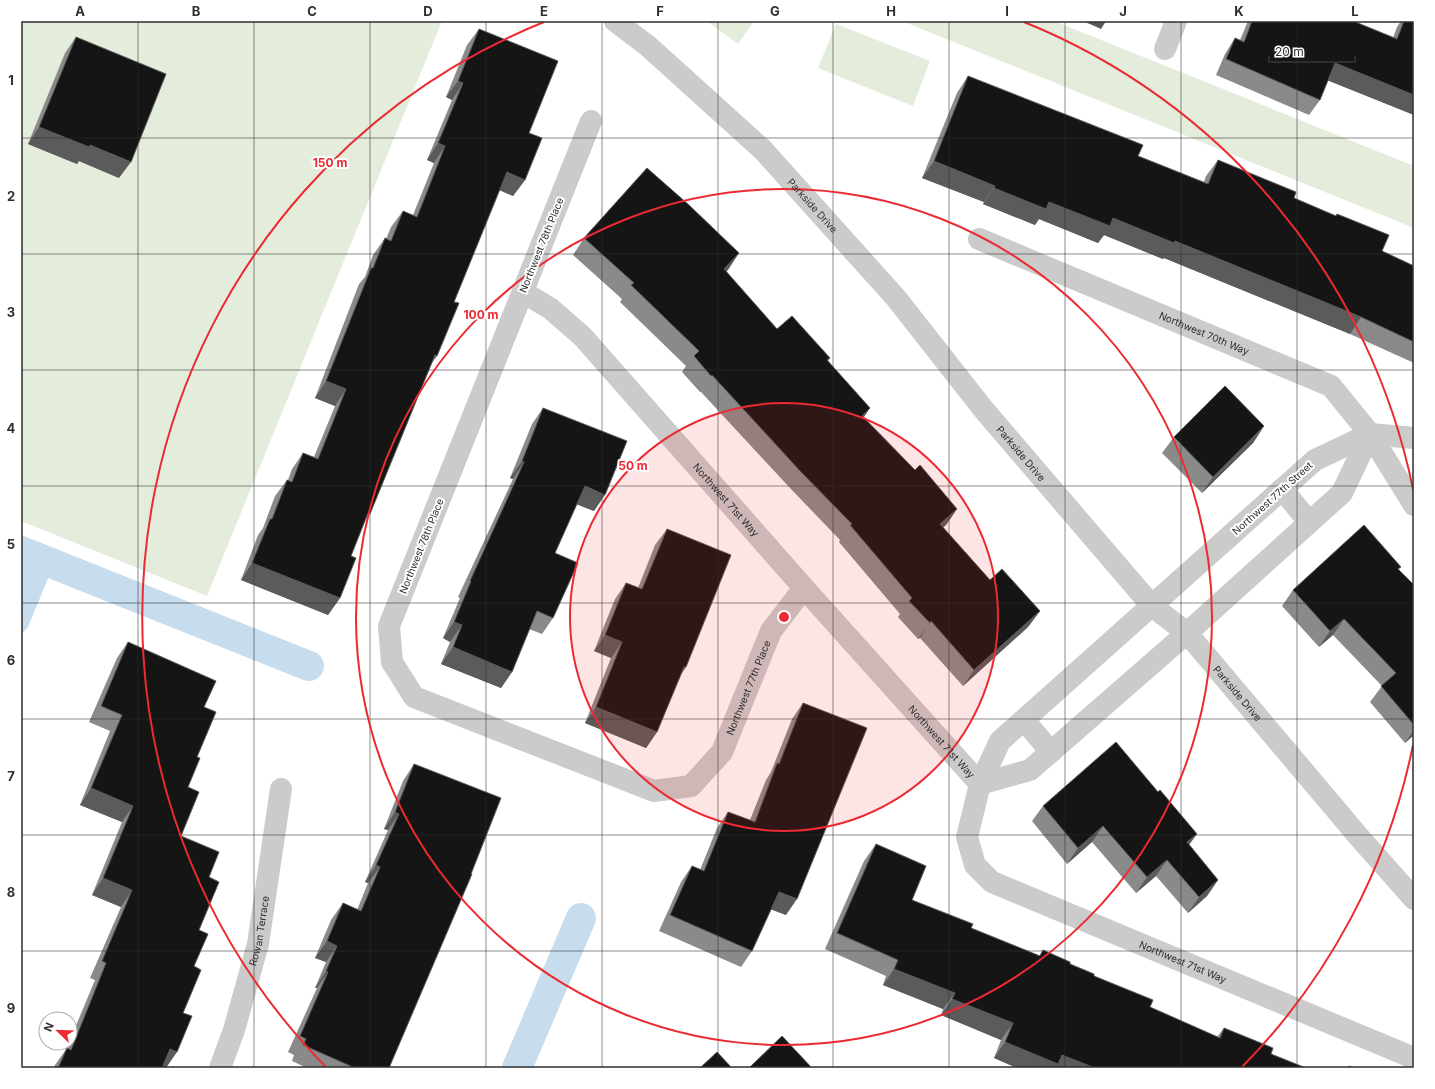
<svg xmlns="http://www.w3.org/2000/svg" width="1435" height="1089" font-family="Inter,sans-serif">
<rect width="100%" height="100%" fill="#fff"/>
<g fill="#e4ecdb">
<polygon points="21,21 442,21 207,596 21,521"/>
<polygon points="707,21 754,21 738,44"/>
<polygon points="902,21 1054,21 1414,166 1414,228"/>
<polygon points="836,24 930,61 913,106 818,68"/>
</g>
<polygon fill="#c7dced" points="21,551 54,564 28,627 21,635"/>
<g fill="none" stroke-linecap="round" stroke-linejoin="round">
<g stroke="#c7dced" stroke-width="30">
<polyline points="21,551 309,666"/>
<polyline points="517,1068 581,918"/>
</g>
<g stroke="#cbcbcb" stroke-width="22">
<polyline points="1165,49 1176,21"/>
<path id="s1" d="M 591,121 L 389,626 L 392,662 L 414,697 L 654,791 L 691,786 L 722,752 L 771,631 L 804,588"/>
<path id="s2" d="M 979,239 L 1331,386 L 1370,434 L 1414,438"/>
<path id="s3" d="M 523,292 L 551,309 L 583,337 L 804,588 L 980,784"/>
<path id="s4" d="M 1370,434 L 1315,460 L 1000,741 L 980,784 L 967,837 L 975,865 L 992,882 L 1409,1056"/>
<polyline points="1370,434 1414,505"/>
<polyline points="1282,489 1309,522"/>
<polyline points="1024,720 1051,752"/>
<polyline points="980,784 1030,770 1187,633 1342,493 1370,434"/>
<path id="s5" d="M 220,1068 L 234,1030 L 258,944 L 281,789"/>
</g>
<path stroke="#cbcbcb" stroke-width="22" id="s6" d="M 615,21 L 648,46 L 763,150 L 896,298 L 984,410 L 1152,606 L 1187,633 L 1359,837 L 1414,899"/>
</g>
<g fill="#8a8a8a">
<polygon points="1248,21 1353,21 1393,38 1397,27 1401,21 1414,21 1414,115 1328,80 1320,100 1309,115 1216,75 1225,54 1235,38 1240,40"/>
<polygon points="479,29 529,133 525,180 513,196 499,190 454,302 431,364 365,521 351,556 340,598 328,615 241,580 258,535 263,528 275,496 287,480 288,480 292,469 303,453 314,457 335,406 315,398 359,284 365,277 373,255 385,238 386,239 391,227 403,211 413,215 434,163 427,160 452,100 446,97 467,45"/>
<polygon points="76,37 119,178 79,161 77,164 28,144 65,53"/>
<polygon points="968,76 1138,156 1204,182 1206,176 1218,160 1294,198 1336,216 1337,214 1382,251 1414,266 1414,363 1350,334 1164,258 1163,259 1104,235 1098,243 1039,219 1035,225 983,204 984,202 922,178 957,93"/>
<polygon points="584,238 739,253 726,271 777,329 830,358 828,361 870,408 864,417 915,470 957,509 946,525 943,527 990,580 1040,611 1028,627 963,686 920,638 918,639 898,617 900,614 839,542 840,540 790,488 701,392 700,392 682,372 686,366 620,302 622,299 573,255"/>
<polygon points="543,408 594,511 577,504 555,553 553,618 542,634 529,629 512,672 501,688 441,664 450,642 443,638 460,598 458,597 513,479 510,478 532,424"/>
<polygon points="1264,426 1253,443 1202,493 1162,453 1174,437"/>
<polygon points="667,529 681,675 657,732 646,748 585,723 611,658 594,651 615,599 626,583 638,588 655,545"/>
<polygon points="1399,570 1414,585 1414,735 1405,743 1370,702 1382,686 1333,635 1319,647 1282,606 1293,590"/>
<polygon points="128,642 204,707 197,757 188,787 181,836 209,877 199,930 194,966 183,1013 162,1068 54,1068 55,1065 67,1048 69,1043 70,1043 70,1040 95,980 90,978 121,907 92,895 122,822 80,805 110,731 89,722 117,658"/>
<polygon points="803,703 786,915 771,909 752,951 741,967 659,931 681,882 692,866 700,870 717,828 728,812 750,820 766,780 771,772 792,719"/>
<polygon points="414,764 389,1068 307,1068 292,1061 294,1055 288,1052 317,988 315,988 326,962 315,958 331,920 343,903 357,910 368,883 365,882 388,830 384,829 403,781"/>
<polygon points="1043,806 1189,845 1218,880 1207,896 1188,913 1156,876 1136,893 1092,842 1067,864 1032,821"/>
<polygon points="876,844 912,900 971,928 1039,956 1043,950 1070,964 1094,976 1150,1007 1217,1037 1224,1028 1271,1054 1306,1068 1017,1068 994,1058 1001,1040 941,1015 943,1009 883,985 886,976 825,949 864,861"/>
</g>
<g fill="#5b5b5b">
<polygon points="1083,21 1106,21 1101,29"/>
<polygon points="1335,63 1414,95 1414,115 1324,79"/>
<polygon points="458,81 463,83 452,100 446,97"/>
<polygon points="39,127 90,145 131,162 119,178 79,161 77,164 28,144"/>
<polygon points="438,143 445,146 434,163 427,160"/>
<polygon points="934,161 995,186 984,202 922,178"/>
<polygon points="507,172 525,180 513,196 495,188"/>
<polygon points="994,188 1049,202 1113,218 1175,241 1361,317 1350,334 1164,258 1163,259 1104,235 1098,243 1039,219 1035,225 983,204"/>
<polygon points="739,253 728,270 713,286 724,269"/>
<polygon points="435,355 437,356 425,372"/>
<polygon points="326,381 346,389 335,406 315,398"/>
<polygon points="870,408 859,424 862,416"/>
<polygon points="1264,426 1253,443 1202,493 1213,477"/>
<polygon points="522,461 524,462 513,479 510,478"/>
<polygon points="585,486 605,495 594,511 573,503"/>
<polygon points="957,509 946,525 928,540 940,524"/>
<polygon points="252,563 340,598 328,615 241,580"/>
<polygon points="1040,611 1028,627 963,686 974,670"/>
<polygon points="1344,619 1333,635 1319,647 1330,631"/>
<polygon points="931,621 920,638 918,639 930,623"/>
<polygon points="454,622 462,625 450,642 443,638"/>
<polygon points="605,635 622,642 611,658 594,651"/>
<polygon points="453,647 512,672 501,688 441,664"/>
<polygon points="684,667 686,667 675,684"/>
<polygon points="596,707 657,732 646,748 585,723"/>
<polygon points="1414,730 1414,735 1405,743"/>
<polygon points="91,788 133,806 122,822 80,805"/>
<polygon points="395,812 399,814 388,830 384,829"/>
<polygon points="1103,826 1092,842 1067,864 1078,848"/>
<polygon points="1197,834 1186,849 1187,842"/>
<polygon points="1167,860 1156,876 1136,893 1147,877"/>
<polygon points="376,865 380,867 368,883 365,882"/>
<polygon points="103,878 132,890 121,907 92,895"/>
<polygon points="1218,880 1207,896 1188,913 1199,897"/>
<polygon points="779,892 797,899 786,915 767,908"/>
<polygon points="327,941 337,946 326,962 315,958"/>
<polygon points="894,969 955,993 943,1009 883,985"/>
<polygon points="326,971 328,972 317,988 315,988"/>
<polygon points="952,999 1013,1023 1001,1040 941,1015"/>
<polygon points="1005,1042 1062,1055 1095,1068 1017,1068 994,1058"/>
<polygon points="170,1049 177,1052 166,1068 164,1068 159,1066"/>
</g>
<g fill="#151515" stroke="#5b5b5b">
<polygon points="1252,21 1353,21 1397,39 1404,21 1414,21 1414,95 1335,63 1320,100 1226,59 1235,38 1244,42"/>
<polygon points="479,29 558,61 529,133 542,138 525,180 507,172 454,302 459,303 437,356 435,355 370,514 368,513 351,556 356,558 340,598 252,563 270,519 272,519 287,480 292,482 303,453 318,459 346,389 326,381 371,268 373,268 385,238 391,241 403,211 417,217 445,146 438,143 463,83 458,81"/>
<polygon points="76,37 166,74 131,162 90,145 89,147 39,127"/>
<polygon points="968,76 1143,145 1138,156 1208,184 1218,160 1296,192 1294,198 1336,216 1337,214 1389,235 1382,251 1414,266 1414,342 1361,317 1175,241 1174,243 1113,218 1110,226 1049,202 1046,209 994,188 995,186 934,161"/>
<polygon points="647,168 689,205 739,253 724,269 777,329 792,316 830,358 827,360 870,408 862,416 915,470 920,465 957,509 940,524 990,580 1002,569 1040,611 974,670 931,621 930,623 909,601 912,598 850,525 852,524 801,472 712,375 711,376 694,356 699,351 631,285 634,283 584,238"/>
<polygon points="1225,386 1264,426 1213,477 1174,437"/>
<polygon points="543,408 627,441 605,495 585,486 555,553 578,563 553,618 537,611 512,672 453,647 462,625 454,622 471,581 470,581 524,462 522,461"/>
<polygon points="1364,525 1401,567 1398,569 1414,585 1414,725 1381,686 1396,673 1344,619 1330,631 1293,590"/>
<polygon points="667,529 731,555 686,667 684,667 657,732 596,707 622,642 605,635 626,583 642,589"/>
<polygon points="128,642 216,681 204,707 216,712 197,757 200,758 188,787 199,792 181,836 219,852 209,877 219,882 199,930 208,934 194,966 201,970 183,1013 192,1016 177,1052 170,1049 162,1068 58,1068 67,1048 71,1050 106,963 102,961 132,890 103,878 133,806 91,788 122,715 101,706"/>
<polygon points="803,703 867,728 797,899 779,892 752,951 670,915 692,866 704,871 728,812 755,822 777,763 779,764"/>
<polygon points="1116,742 1158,792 1160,790 1197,834 1187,842 1218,880 1199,897 1167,860 1147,877 1103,826 1078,848 1043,806"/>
<polygon points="414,764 501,798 471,874 472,874 389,1068 355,1068 303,1045 306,1039 300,1036 328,972 326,971 337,946 327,941 343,903 361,911 380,867 376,865 399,814 395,812"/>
<polygon points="876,844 926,866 912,900 973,924 971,928 1040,956 1043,950 1070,962 1070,964 1094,974 1094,976 1153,1000 1150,1007 1220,1038 1224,1028 1273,1048 1271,1054 1306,1068 1095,1068 1062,1055 1058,1064 1005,1042 1013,1023 952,999 955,993 894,969 898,960 837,933"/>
<polygon points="782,1036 812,1068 749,1068"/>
<polygon points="717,1052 732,1068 700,1068"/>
<polygon points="1349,1066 1354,1068 1348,1068"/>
</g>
<path fill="none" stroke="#2e2e2e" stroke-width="1" stroke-opacity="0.55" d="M 138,21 L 138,1068M 254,21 L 254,1068M 370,21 L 370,1068M 486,21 L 486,1068M 602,21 L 602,1068M 718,21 L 718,1068M 833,21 L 833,1068M 949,21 L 949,1068M 1065,21 L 1065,1068M 1181,21 L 1181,1068M 1297,21 L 1297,1068M 21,138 L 1414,138M 21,254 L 1414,254M 21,370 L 1414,370M 21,486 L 1414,486M 21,603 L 1414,603M 21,719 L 1414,719M 21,835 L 1414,835M 21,951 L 1414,951"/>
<circle cx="784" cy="617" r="214" fill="#eb2b31" fill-opacity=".12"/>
<g fill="none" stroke="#eb2b31" stroke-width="2">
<circle cx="784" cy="617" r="214"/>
<circle cx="784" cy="617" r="428"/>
<path d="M1413 745A642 642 0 0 1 1242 1067M326 1067A642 642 0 0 1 544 22M1024 22A642 642 0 0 1 1413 489"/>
</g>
<g text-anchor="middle" stroke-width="4" stroke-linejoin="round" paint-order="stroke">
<g font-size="10" fill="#2e2e2e" stroke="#fff">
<text dy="4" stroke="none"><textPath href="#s6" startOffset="271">Parkside Drive</textPath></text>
<text transform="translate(541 245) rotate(-68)" y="4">Northwest 78th Place</text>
<text dy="4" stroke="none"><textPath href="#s2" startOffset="244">Northwest 70th Way</textPath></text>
<text dy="4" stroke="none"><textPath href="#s6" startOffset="595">Parkside Drive</textPath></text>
<text transform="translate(1272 498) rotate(-42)" y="4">Northwest 77th Street</text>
<text dy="4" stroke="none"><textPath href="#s3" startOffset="292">Northwest 71st Way</textPath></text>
<text transform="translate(421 546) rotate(-68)" y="4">Northwest 78th Place</text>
<text dy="4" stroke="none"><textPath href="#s1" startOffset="1032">Northwest 77th Place</textPath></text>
<text dy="4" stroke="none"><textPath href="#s6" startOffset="919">Parkside Drive</textPath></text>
<text dy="4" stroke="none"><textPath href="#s3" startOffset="616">Northwest 71st Way</textPath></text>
<text dy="4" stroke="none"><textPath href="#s5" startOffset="143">Rowan Terrace</textPath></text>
<text dy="4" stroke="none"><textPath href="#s4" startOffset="845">Northwest 71st Way</textPath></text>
</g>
</g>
<circle cx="784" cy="617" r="6" fill="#eb2b31" stroke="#fff" stroke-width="2"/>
<g font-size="12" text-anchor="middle" font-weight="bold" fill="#eb2b31" stroke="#fff" stroke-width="4" stroke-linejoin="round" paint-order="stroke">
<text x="330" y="167">150 m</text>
<text x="481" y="319">100 m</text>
<text x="633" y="470">50 m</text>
</g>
<rect width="1435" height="1089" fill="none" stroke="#ffffff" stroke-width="44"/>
<g transform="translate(58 1031) rotate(293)"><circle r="19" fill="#ffffff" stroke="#ababab"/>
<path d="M0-3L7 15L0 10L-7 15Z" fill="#eb2b31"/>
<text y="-6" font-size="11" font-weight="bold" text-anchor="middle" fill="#2e2e2e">N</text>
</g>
<path d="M1269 56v6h86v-6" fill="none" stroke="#2e2e2e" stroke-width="2"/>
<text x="1275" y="56" font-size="12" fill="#2e2e2e" stroke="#ffffff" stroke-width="3" paint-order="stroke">20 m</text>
<rect x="22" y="22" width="1391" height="1045" fill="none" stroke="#2e2e2e" stroke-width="1.5"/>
<g font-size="13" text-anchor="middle" font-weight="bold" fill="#2e2e2e">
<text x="80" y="16">A</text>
<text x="196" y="16">B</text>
<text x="312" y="16">C</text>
<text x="428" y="16">D</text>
<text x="544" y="16">E</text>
<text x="660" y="16">F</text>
<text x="775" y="16">G</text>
<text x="891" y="16">H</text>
<text x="1007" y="16">I</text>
<text x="1123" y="16">J</text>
<text x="1239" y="16">K</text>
<text x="1355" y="16">L</text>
<text x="11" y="85">1</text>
<text x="11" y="201">2</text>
<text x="11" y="317">3</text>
<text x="11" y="433">4</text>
<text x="11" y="549">5</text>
<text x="11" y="665">6</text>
<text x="11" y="781">7</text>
<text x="11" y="897">8</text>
<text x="11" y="1013">9</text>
</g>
</svg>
